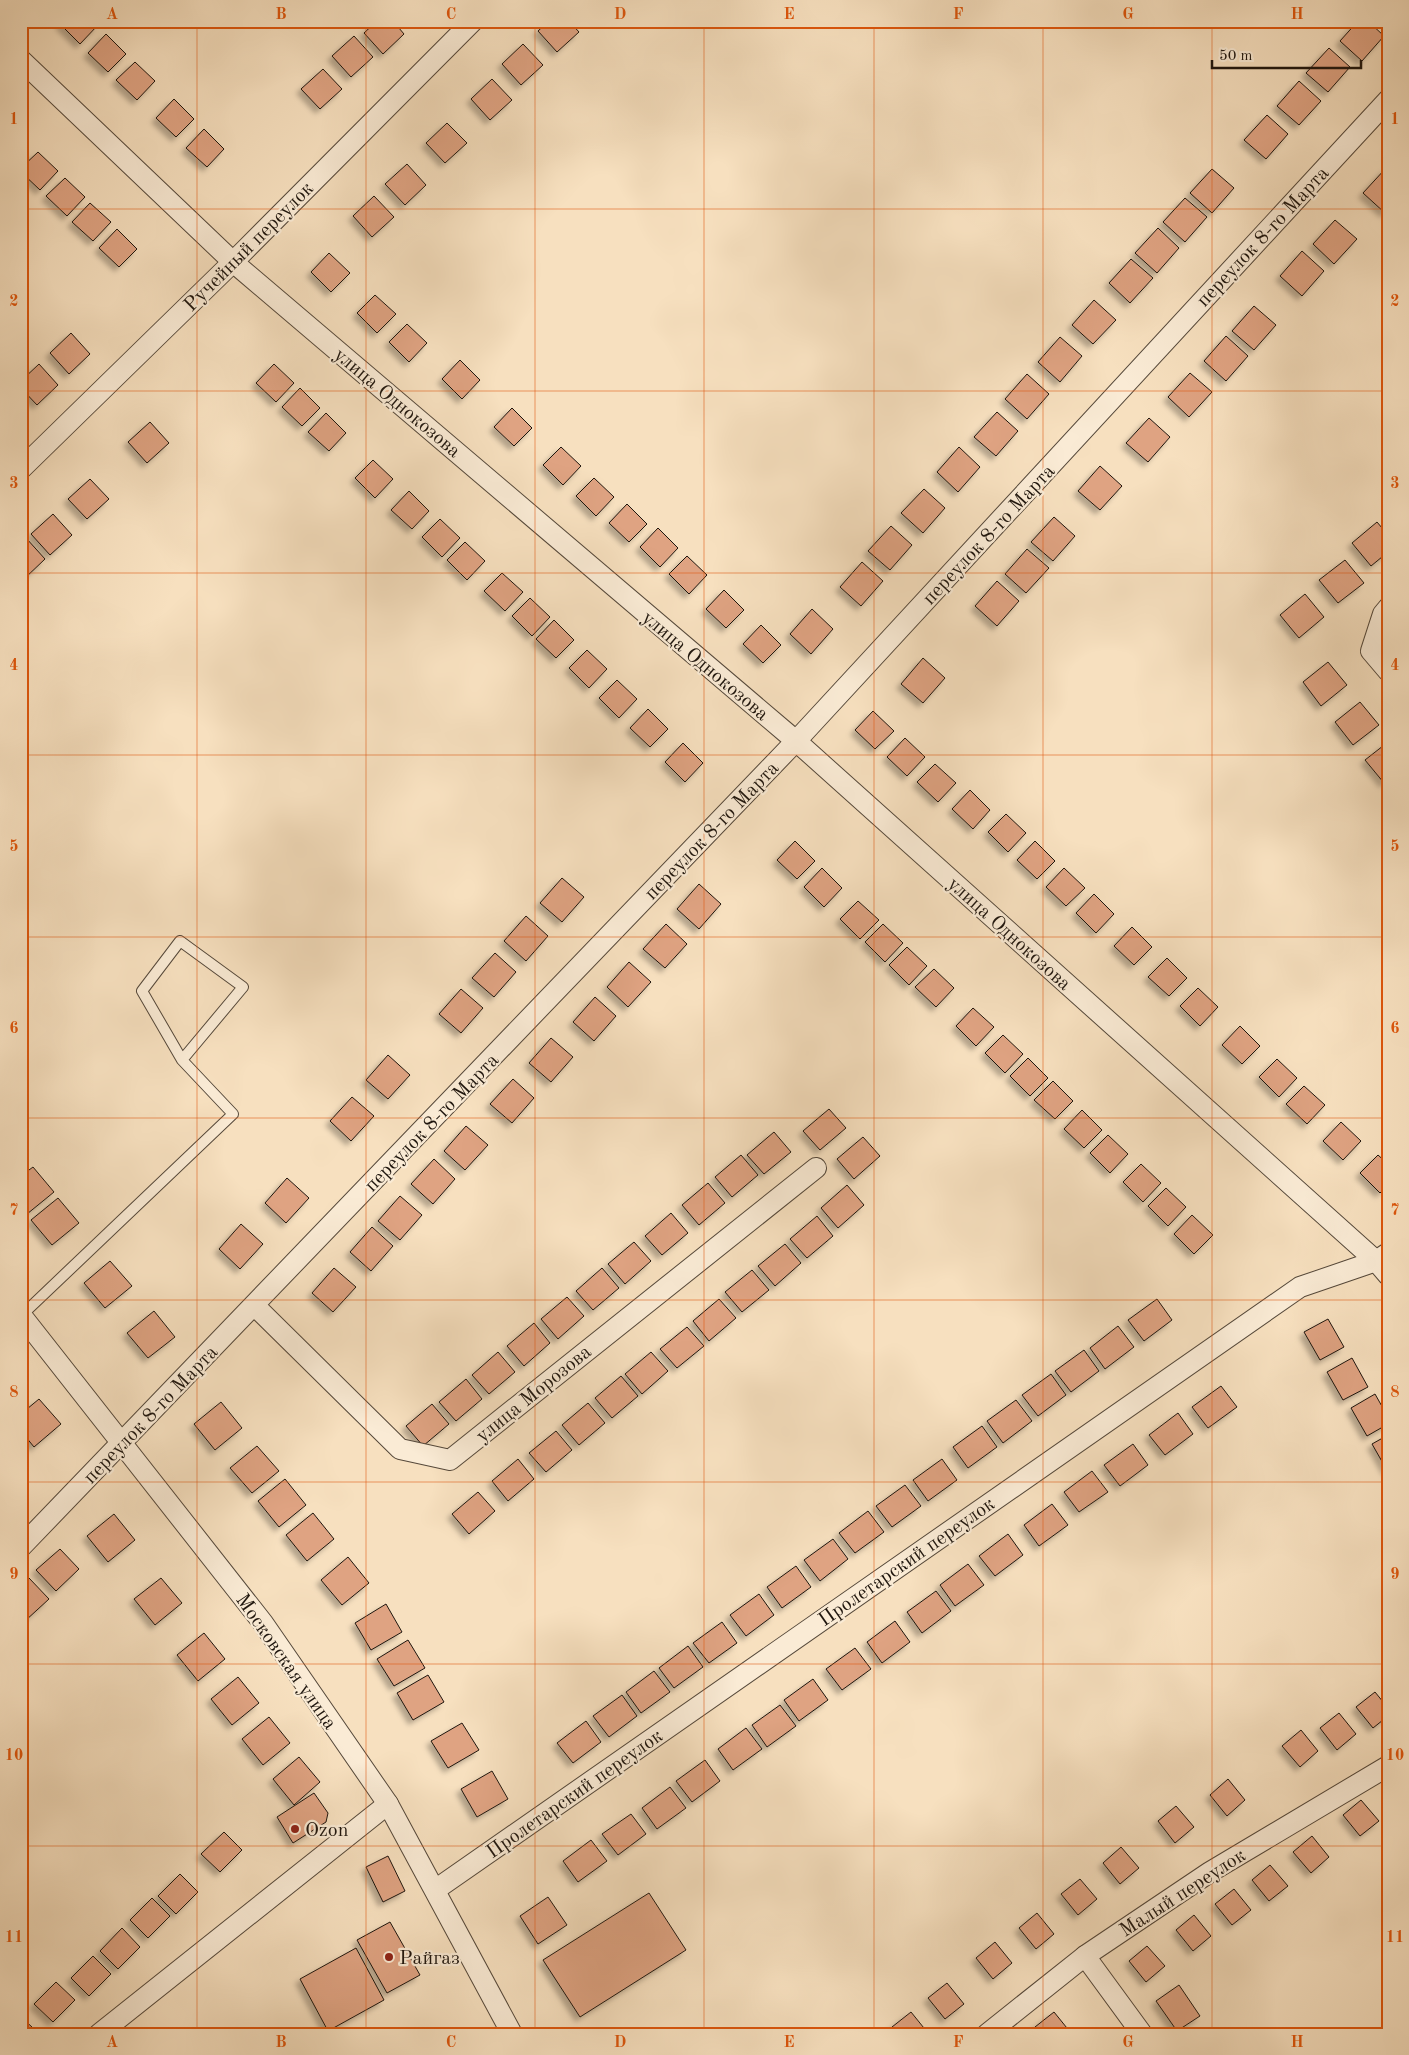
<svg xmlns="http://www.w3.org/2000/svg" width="1409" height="2055" font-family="'Old Standard TT',serif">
<defs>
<filter id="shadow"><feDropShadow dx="-4.5" dy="4.5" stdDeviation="2.5" flood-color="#0004"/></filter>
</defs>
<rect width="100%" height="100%" fill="#f7e0bf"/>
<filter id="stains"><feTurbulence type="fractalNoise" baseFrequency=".004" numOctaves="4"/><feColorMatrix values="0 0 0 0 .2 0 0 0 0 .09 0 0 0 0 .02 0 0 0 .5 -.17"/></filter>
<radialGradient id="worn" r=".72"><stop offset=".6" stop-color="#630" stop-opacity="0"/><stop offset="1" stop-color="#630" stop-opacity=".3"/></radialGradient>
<g fill="#dfa382" stroke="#1f160e" filter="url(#shadow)">
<polygon points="63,21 95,21 98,25 80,44 60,24"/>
<polygon points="377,21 393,21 404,34 383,54 364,33"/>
<polygon points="549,21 569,21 579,32 557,52 538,31"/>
<polygon points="1358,21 1368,21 1384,36 1362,61 1340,41"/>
<polygon points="106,34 126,54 108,72 88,53"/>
<polygon points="354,36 373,57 351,77 332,56"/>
<polygon points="523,44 543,65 521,85 502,64"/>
<polygon points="1329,48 1350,67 1328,92 1306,73"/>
<polygon points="135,62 155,81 137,100 116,80"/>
<polygon points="323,69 342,89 320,109 301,89"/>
<polygon points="492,79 512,100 490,120 471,99"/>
<polygon points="1299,81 1321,101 1299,125 1277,106"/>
<polygon points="174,99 194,119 176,137 156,118"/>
<polygon points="1267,115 1288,134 1266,159 1244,140"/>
<polygon points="447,123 467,143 445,163 426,143"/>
<polygon points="204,129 224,149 207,167 186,148"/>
<polygon points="38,152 58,171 40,190 21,172 21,168"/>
<polygon points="407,164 426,185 405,205 385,184"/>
<polygon points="1386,168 1388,170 1388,209 1385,213 1363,193"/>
<polygon points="1212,169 1234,188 1212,213 1190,193"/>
<polygon points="65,178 85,197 67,216 46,196"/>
<polygon points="374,196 394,217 372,237 353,216"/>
<polygon points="1185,198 1207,217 1185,242 1163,222"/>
<polygon points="90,203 111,222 93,241 72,222"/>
<polygon points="1335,220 1357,239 1334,264 1313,244"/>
<polygon points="1158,228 1179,248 1157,273 1135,253"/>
<polygon points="117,229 137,249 119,267 99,248"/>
<polygon points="1302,251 1324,271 1302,296 1280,276"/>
<polygon points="329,253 350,273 331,292 311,272"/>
<polygon points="1131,259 1153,278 1130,303 1109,283"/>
<polygon points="375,295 396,314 377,333 357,313"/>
<polygon points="1094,300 1116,320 1093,344 1072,325"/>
<polygon points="1254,306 1276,325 1254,350 1232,331"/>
<polygon points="407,324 427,343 409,362 389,342"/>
<polygon points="71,333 90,354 69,374 50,353"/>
<polygon points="1226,336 1248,356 1226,381 1204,361"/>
<polygon points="1060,337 1082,356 1060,382 1038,362"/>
<polygon points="460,360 480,380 462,399 442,379"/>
<polygon points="39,364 58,385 37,405 21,388 21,381"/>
<polygon points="274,364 294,383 276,402 256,383"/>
<polygon points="1190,373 1212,392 1189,417 1168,397"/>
<polygon points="1027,374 1049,394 1027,419 1005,399"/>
<polygon points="300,388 320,408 302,426 282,407"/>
<polygon points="512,408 532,428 514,446 494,427"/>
<polygon points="997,412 1018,431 996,456 974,437"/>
<polygon points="326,413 346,433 329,451 308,432"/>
<polygon points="1149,418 1170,437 1148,462 1126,443"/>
<polygon points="150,422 169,443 147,463 128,442"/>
<polygon points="561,447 581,466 563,485 543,465"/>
<polygon points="959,447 980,467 958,492 937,472"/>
<polygon points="373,460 393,479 375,498 355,478"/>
<polygon points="1100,466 1122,486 1100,510 1078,491"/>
<polygon points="594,478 614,497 596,516 576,496"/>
<polygon points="90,479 109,499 87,519 68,499"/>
<polygon points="924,489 945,508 923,533 901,513"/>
<polygon points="409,491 429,511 412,529 391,510"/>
<polygon points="627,504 647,524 629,542 609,523"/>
<polygon points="53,514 72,535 50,555 31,534"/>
<polygon points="1054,517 1075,536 1053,561 1031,542"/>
<polygon points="440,519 460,538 442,557 422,537"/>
<polygon points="1377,522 1388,535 1388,552 1371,566 1352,543"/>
<polygon points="891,526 912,545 890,570 868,551"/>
<polygon points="658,528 678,548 660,567 640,547"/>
<polygon points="26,538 45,559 24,579 21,577 21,543"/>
<polygon points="465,542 485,561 467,580 447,560"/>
<polygon points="1027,549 1049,568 1026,593 1005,574"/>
<polygon points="687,556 707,575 689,594 669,574"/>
<polygon points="1345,560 1364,583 1338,603 1319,580"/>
<polygon points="862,562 883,581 861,606 840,587"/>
<polygon points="502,573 523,592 505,611 484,591"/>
<polygon points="997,581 1019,601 997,626 975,606"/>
<polygon points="724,590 744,610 726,628 706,609"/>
<polygon points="1305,594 1324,617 1299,638 1280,615"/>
<polygon points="530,598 550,617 532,636 512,616"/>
<polygon points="812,609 833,629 811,654 790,634"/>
<polygon points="554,620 574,640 556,658 536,639"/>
<polygon points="761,625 781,645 763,663 743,644"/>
<polygon points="587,650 607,669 589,688 569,668"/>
<polygon points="923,658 945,678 923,703 901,684"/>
<polygon points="1328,662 1347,685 1321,706 1303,682"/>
<polygon points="617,680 637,699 619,718 599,698"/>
<polygon points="1360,702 1379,725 1353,745 1335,722"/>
<polygon points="648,709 668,729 650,747 630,728"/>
<polygon points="873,711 894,731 875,749 855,730"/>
<polygon points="905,738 925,757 907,776 887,757"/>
<polygon points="1388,742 1388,780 1384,783 1365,760"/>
<polygon points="683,743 703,763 685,782 665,762"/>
<polygon points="935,764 956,783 938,802 917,782"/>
<polygon points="970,790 990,810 973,829 952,809"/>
<polygon points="1006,814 1026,833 1008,852 988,832"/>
<polygon points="795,841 815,861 797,879 777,860"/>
<polygon points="1035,841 1055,861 1037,879 1017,860"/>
<polygon points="822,868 842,888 824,907 804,887"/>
<polygon points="1064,868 1085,888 1066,906 1046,887"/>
<polygon points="562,878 584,897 562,922 540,903"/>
<polygon points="699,884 721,904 699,929 677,909"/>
<polygon points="1094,894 1114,914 1096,933 1076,913"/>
<polygon points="858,901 879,920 860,939 840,919"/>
<polygon points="526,916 548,936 526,961 504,941"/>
<polygon points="666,924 687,944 665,968 643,949"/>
<polygon points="883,924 903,943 885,962 865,942"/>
<polygon points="1132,927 1152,947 1134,965 1114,946"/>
<polygon points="907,947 927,966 909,985 889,965"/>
<polygon points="495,953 516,972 494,997 472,978"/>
<polygon points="1167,958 1187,978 1169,996 1148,977"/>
<polygon points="629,962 651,982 628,1007 607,987"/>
<polygon points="934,969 954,988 936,1007 915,987"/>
<polygon points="1198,988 1218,1007 1200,1026 1180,1006"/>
<polygon points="461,989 483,1008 461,1033 439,1014"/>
<polygon points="595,997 616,1016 594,1041 573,1022"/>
<polygon points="973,1008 994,1027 976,1046 956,1026"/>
<polygon points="1240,1026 1260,1046 1242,1064 1222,1045"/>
<polygon points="1003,1035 1023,1054 1005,1073 985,1053"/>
<polygon points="551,1038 573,1057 551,1082 529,1063"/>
<polygon points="388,1055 410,1075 388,1099 366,1080"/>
<polygon points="1028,1058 1048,1078 1030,1096 1010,1076"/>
<polygon points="1277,1059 1297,1078 1279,1097 1259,1077"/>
<polygon points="513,1079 534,1098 512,1123 490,1104"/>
<polygon points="1053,1081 1073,1101 1055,1119 1034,1100"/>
<polygon points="1304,1086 1325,1105 1307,1124 1286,1104"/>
<polygon points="352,1097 374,1116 351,1141 330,1121"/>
<polygon points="829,1109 846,1128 820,1150 803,1131"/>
<polygon points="1082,1110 1102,1130 1084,1148 1064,1129"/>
<polygon points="1341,1122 1361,1141 1343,1160 1323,1141"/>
<polygon points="466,1126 488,1145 465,1170 444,1151"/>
<polygon points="774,1132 791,1152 764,1174 747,1155"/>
<polygon points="1108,1135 1128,1154 1110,1173 1090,1153"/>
<polygon points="863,1137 880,1156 854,1179 837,1159"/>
<polygon points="741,1155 758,1175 732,1197 715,1177"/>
<polygon points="1378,1155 1388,1164 1388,1185 1380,1193 1360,1173"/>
<polygon points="434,1159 455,1179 433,1204 411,1184"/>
<polygon points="1141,1164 1161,1183 1143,1202 1123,1182"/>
<polygon points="33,1167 54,1192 27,1214 21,1207 21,1176"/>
<polygon points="287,1178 309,1198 286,1223 265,1203"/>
<polygon points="708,1183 725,1203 699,1225 682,1205"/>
<polygon points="847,1185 864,1205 838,1228 821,1208"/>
<polygon points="1166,1188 1186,1207 1168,1226 1148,1206"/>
<polygon points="400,1196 422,1215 400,1240 378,1221"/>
<polygon points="58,1198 79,1223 52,1245 31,1220"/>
<polygon points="671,1213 688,1233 662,1255 645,1236"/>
<polygon points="1192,1215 1213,1235 1194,1254 1174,1234"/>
<polygon points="817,1216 833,1236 807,1258 790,1239"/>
<polygon points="241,1224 263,1244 240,1269 219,1249"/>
<polygon points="372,1227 393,1246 371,1271 350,1252"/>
<polygon points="634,1242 651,1261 625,1284 608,1264"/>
<polygon points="785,1244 801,1263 775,1286 758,1266"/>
<polygon points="110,1261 132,1286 105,1308 84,1283"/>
<polygon points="334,1268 356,1287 333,1312 312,1293"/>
<polygon points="602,1268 619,1288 593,1310 576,1291"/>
<polygon points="752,1270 769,1290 742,1312 725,1292"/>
<polygon points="567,1297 584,1316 558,1339 541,1319"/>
<polygon points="719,1299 736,1318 709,1341 693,1321"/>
<polygon points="1157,1299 1172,1320 1144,1341 1128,1320"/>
<polygon points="154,1311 175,1337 148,1358 127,1333"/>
<polygon points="1328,1319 1344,1347 1320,1360 1304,1332"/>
<polygon points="534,1323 550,1343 524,1366 507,1346"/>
<polygon points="1118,1326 1134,1347 1105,1369 1090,1348"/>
<polygon points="687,1327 704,1346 677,1368 660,1349"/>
<polygon points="1084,1350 1099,1371 1071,1392 1055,1371"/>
<polygon points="498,1352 515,1372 489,1394 472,1375"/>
<polygon points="651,1352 668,1371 642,1394 625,1374"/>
<polygon points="1352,1358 1368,1387 1343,1400 1327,1372"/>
<polygon points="1051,1374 1066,1395 1038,1416 1022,1395"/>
<polygon points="621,1376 638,1396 612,1418 595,1398"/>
<polygon points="466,1379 482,1399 456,1421 439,1402"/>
<polygon points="1221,1386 1237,1407 1208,1428 1192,1407"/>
<polygon points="1375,1394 1388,1417 1388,1424 1367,1436 1351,1408"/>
<polygon points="39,1399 61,1424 34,1447 21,1431 21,1414"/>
<polygon points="1016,1400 1032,1421 1003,1443 987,1421"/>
<polygon points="221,1402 242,1428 215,1450 194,1424"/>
<polygon points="588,1403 605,1423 579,1445 562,1425"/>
<polygon points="432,1404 449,1424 423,1446 406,1426"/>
<polygon points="1178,1413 1193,1434 1165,1455 1149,1435"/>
<polygon points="982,1426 997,1447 968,1468 953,1447"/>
<polygon points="556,1431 572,1450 546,1472 529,1453"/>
<polygon points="1388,1435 1388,1472 1372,1444"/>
<polygon points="1133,1444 1148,1465 1120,1486 1104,1465"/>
<polygon points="257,1446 279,1471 252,1493 230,1468"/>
<polygon points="518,1459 534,1479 508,1501 492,1481"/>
<polygon points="942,1459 957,1480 928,1501 913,1480"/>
<polygon points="1092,1471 1108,1492 1079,1512 1064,1492"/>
<polygon points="285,1479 306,1505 279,1527 258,1501"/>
<polygon points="905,1485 921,1506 892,1527 876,1506"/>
<polygon points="478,1492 495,1511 469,1534 452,1514"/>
<polygon points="1052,1504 1068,1525 1039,1546 1024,1525"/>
<polygon points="868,1511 884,1532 855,1553 839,1533"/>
<polygon points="313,1513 334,1539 307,1561 286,1535"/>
<polygon points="114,1514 135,1540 108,1562 87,1536"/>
<polygon points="1008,1534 1023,1555 995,1576 979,1556"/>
<polygon points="833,1539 848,1559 820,1581 804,1560"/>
<polygon points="60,1549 79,1569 56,1591 36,1570"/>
<polygon points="348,1557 369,1583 342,1605 321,1580"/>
<polygon points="968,1564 984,1585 955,1606 940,1585"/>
<polygon points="796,1566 811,1587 782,1608 767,1587"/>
<polygon points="29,1578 49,1599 25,1621 21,1617 21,1586"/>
<polygon points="161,1578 182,1603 155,1625 134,1599"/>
<polygon points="936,1591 951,1611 922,1633 907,1612"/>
<polygon points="759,1594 774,1615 746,1636 730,1615"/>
<polygon points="386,1604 402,1632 371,1650 355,1623"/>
<polygon points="895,1621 910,1642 882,1663 867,1642"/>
<polygon points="722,1622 737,1643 709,1663 693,1643"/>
<polygon points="204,1633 225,1659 198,1681 177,1655"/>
<polygon points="408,1640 425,1668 394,1686 377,1659"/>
<polygon points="688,1646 703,1667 674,1688 659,1668"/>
<polygon points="855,1648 871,1669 842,1690 826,1669"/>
<polygon points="654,1671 670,1692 641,1713 626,1692"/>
<polygon points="428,1675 444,1702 413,1720 397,1693"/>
<polygon points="238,1677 259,1703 232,1725 211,1699"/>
<polygon points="813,1679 828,1700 799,1721 784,1700"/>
<polygon points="1375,1692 1388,1708 1388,1716 1373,1728 1356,1707"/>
<polygon points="622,1695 637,1716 609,1737 593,1716"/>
<polygon points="780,1705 796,1726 767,1747 752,1725"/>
<polygon points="1339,1713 1356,1734 1337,1750 1320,1728"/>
<polygon points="269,1717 290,1743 263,1765 242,1739"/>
<polygon points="586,1721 601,1742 573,1763 557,1743"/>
<polygon points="462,1723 479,1750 448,1768 431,1741"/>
<polygon points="746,1728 762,1749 733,1770 718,1749"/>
<polygon points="1301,1730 1318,1751 1300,1767 1282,1746"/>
<polygon points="299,1757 320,1782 294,1805 273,1779"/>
<polygon points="705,1760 720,1781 692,1802 676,1781"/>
<polygon points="492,1771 508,1799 477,1817 461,1789"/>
<polygon points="1228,1779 1245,1800 1227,1816 1210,1795"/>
<polygon points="670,1787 686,1808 657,1829 642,1808"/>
<polygon points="314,1793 328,1813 326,1822 293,1843 277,1817"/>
<polygon points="1361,1800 1379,1821 1360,1836 1343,1815"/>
<polygon points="1176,1806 1194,1827 1175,1843 1158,1821"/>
<polygon points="631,1814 646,1834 618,1855 602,1834"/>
<polygon points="224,1832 242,1850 220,1872 201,1854"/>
<polygon points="1312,1836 1329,1857 1311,1873 1293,1852"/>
<polygon points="591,1840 607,1861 578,1882 563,1861"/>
<polygon points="1121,1847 1139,1868 1120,1884 1103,1863"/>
<polygon points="388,1856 405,1891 383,1902 366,1867"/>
<polygon points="1270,1865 1288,1886 1269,1901 1252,1880"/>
<polygon points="180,1874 198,1892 176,1914 158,1896"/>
<polygon points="1080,1879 1097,1899 1078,1915 1061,1894"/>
<polygon points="1234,1889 1251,1910 1232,1925 1215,1904"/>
<polygon points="649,1893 686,1950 580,2017 543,1960"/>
<polygon points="548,1897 567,1925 538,1944 520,1916"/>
<polygon points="152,1898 170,1916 148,1938 130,1920"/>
<polygon points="1037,1913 1054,1934 1036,1949 1019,1928"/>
<polygon points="1194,1915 1211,1936 1193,1951 1176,1930"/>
<polygon points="390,1922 420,1975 387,1993 357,1940"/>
<polygon points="122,1928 140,1947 118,1969 100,1951"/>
<polygon points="995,1942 1012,1963 993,1979 976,1958"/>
<polygon points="1147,1946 1165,1966 1146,1982 1129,1961"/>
<polygon points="356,1948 384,2000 328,2031 300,1979"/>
<polygon points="93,1956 111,1974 89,1996 71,1978"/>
<polygon points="56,1982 75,2000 53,2022 34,2004"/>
<polygon points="947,1983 964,2004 945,2019 928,1998"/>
<polygon points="1179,1985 1200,2016 1177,2031 1156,2001"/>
<polygon points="911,2012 928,2033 927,2034 898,2034 892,2027"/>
<polygon points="1054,2012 1071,2033 1070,2034 1041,2034 1035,2027"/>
<polygon points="21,2017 32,2027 26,2034 21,2034"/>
</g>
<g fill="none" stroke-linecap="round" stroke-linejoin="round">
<defs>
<polyline id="lane" points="22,1315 233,1114 182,1060 142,991 180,941 243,987 182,1060"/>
<g id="street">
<polyline points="21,60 233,262 796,741 1376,1261 1388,1275"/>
<polyline points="21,469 233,262 473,21"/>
<polyline points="1388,608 1383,614 1371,651 1388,671"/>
<polyline points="255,1306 400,1449 450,1460 816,1168"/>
<polyline points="21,1315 263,1623 388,1804 512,2034"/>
<polyline points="21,1547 796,741 1388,100"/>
<polyline points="435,1890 1300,1287 1376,1261 1388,1253"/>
<polyline points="1085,1956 1142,2034"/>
<polyline points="99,2034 388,1804"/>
<polyline points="987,2034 1085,1956 1210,1872 1388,1766"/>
</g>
</defs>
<use href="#lane" stroke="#55483a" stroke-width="12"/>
<use href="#street" stroke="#55483a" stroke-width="22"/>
<use href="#lane" stroke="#faebd5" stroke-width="10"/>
<use href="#street" stroke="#faebd5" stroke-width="20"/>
</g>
<path fill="none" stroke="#de560c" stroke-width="1" stroke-opacity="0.55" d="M 197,21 L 197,2034M 366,21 L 366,2034M 535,21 L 535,2034M 704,21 L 704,2034M 874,21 L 874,2034M 1043,21 L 1043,2034M 1212,21 L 1212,2034M 21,209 L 1388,209M 21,391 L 1388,391M 21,573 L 1388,573M 21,755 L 1388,755M 21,937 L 1388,937M 21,1118 L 1388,1118M 21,1300 L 1388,1300M 21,1482 L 1388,1482M 21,1664 L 1388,1664M 21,1846 L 1388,1846"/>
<g fill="#8f2418" stroke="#faebd5" stroke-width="2">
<circle cx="295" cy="1829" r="5"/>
<circle cx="389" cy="1957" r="5"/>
</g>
<g text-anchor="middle" stroke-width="4.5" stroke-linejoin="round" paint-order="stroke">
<g font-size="20" fill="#1f160e" stroke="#faebd5">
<text transform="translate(1262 236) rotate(-47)" y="7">переулок 8-го Марта</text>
<text transform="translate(248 246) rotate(-45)" y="7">Ручейный переулок</text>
<text transform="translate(398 402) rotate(40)" y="7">улица Однокозова</text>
<text transform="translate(988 534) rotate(-47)" y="7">переулок 8-го Марта</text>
<text transform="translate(706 665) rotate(40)" y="7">улица Однокозова</text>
<text transform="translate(711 830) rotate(-46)" y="7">переулок 8-го Марта</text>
<text transform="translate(1010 933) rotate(42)" y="7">улица Однокозова</text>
<text transform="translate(431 1122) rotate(-46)" y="7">переулок 8-го Марта</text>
<text transform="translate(533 1393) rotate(-39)" y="7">улица Морозова</text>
<text transform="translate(150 1414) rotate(-46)" y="7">переулок 8-го Марта</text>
<text transform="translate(906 1561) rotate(-35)" y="7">Пролетарский переулок</text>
<text transform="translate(287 1661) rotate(55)" y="7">Московская улица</text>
<text transform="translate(574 1793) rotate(-35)" y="7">Пролетарский переулок</text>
<text transform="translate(1182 1892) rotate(-33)" y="7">Малый переулок</text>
</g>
<g font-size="20" fill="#1f160e" stroke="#faebd5" text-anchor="start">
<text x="305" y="1836">Ozon</text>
<text x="399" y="1964">Райгаз</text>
</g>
</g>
<rect width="1409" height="2055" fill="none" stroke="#f7e0bf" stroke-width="55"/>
<path d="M1212 60v8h149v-8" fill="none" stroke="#1f160e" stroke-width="2.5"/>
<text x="1219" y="60" font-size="15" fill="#1f160e" stroke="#faebd5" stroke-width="4" paint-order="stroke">50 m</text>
<rect x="28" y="28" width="1354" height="2000" fill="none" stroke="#de560c" stroke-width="2"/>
<g font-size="16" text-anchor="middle" font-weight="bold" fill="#de560c">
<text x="112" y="19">A</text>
<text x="281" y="19">B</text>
<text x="451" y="19">C</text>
<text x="620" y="19">D</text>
<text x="789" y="19">E</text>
<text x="958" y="19">F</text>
<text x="1128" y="19">G</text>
<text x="1297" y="19">H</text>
<text x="14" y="124">1</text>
<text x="1395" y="124">1</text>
<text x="14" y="306">2</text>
<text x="1395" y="306">2</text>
<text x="14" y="488">3</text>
<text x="1395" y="488">3</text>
<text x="14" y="670">4</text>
<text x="1395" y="670">4</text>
<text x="14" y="851">5</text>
<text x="1395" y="851">5</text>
<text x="14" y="1033">6</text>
<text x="1395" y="1033">6</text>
<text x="14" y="1215">7</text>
<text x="1395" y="1215">7</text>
<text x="14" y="1397">8</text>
<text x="1395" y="1397">8</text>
<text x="14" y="1579">9</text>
<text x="1395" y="1579">9</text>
<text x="14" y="1760">10</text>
<text x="1395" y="1760">10</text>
<text x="14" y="1942">11</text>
<text x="1395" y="1942">11</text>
<text x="112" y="2047">A</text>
<text x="281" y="2047">B</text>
<text x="451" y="2047">C</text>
<text x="620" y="2047">D</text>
<text x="789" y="2047">E</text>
<text x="958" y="2047">F</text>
<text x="1128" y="2047">G</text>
<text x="1297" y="2047">H</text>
</g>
<rect width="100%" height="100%" filter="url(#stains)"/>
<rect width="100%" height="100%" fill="url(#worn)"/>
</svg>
